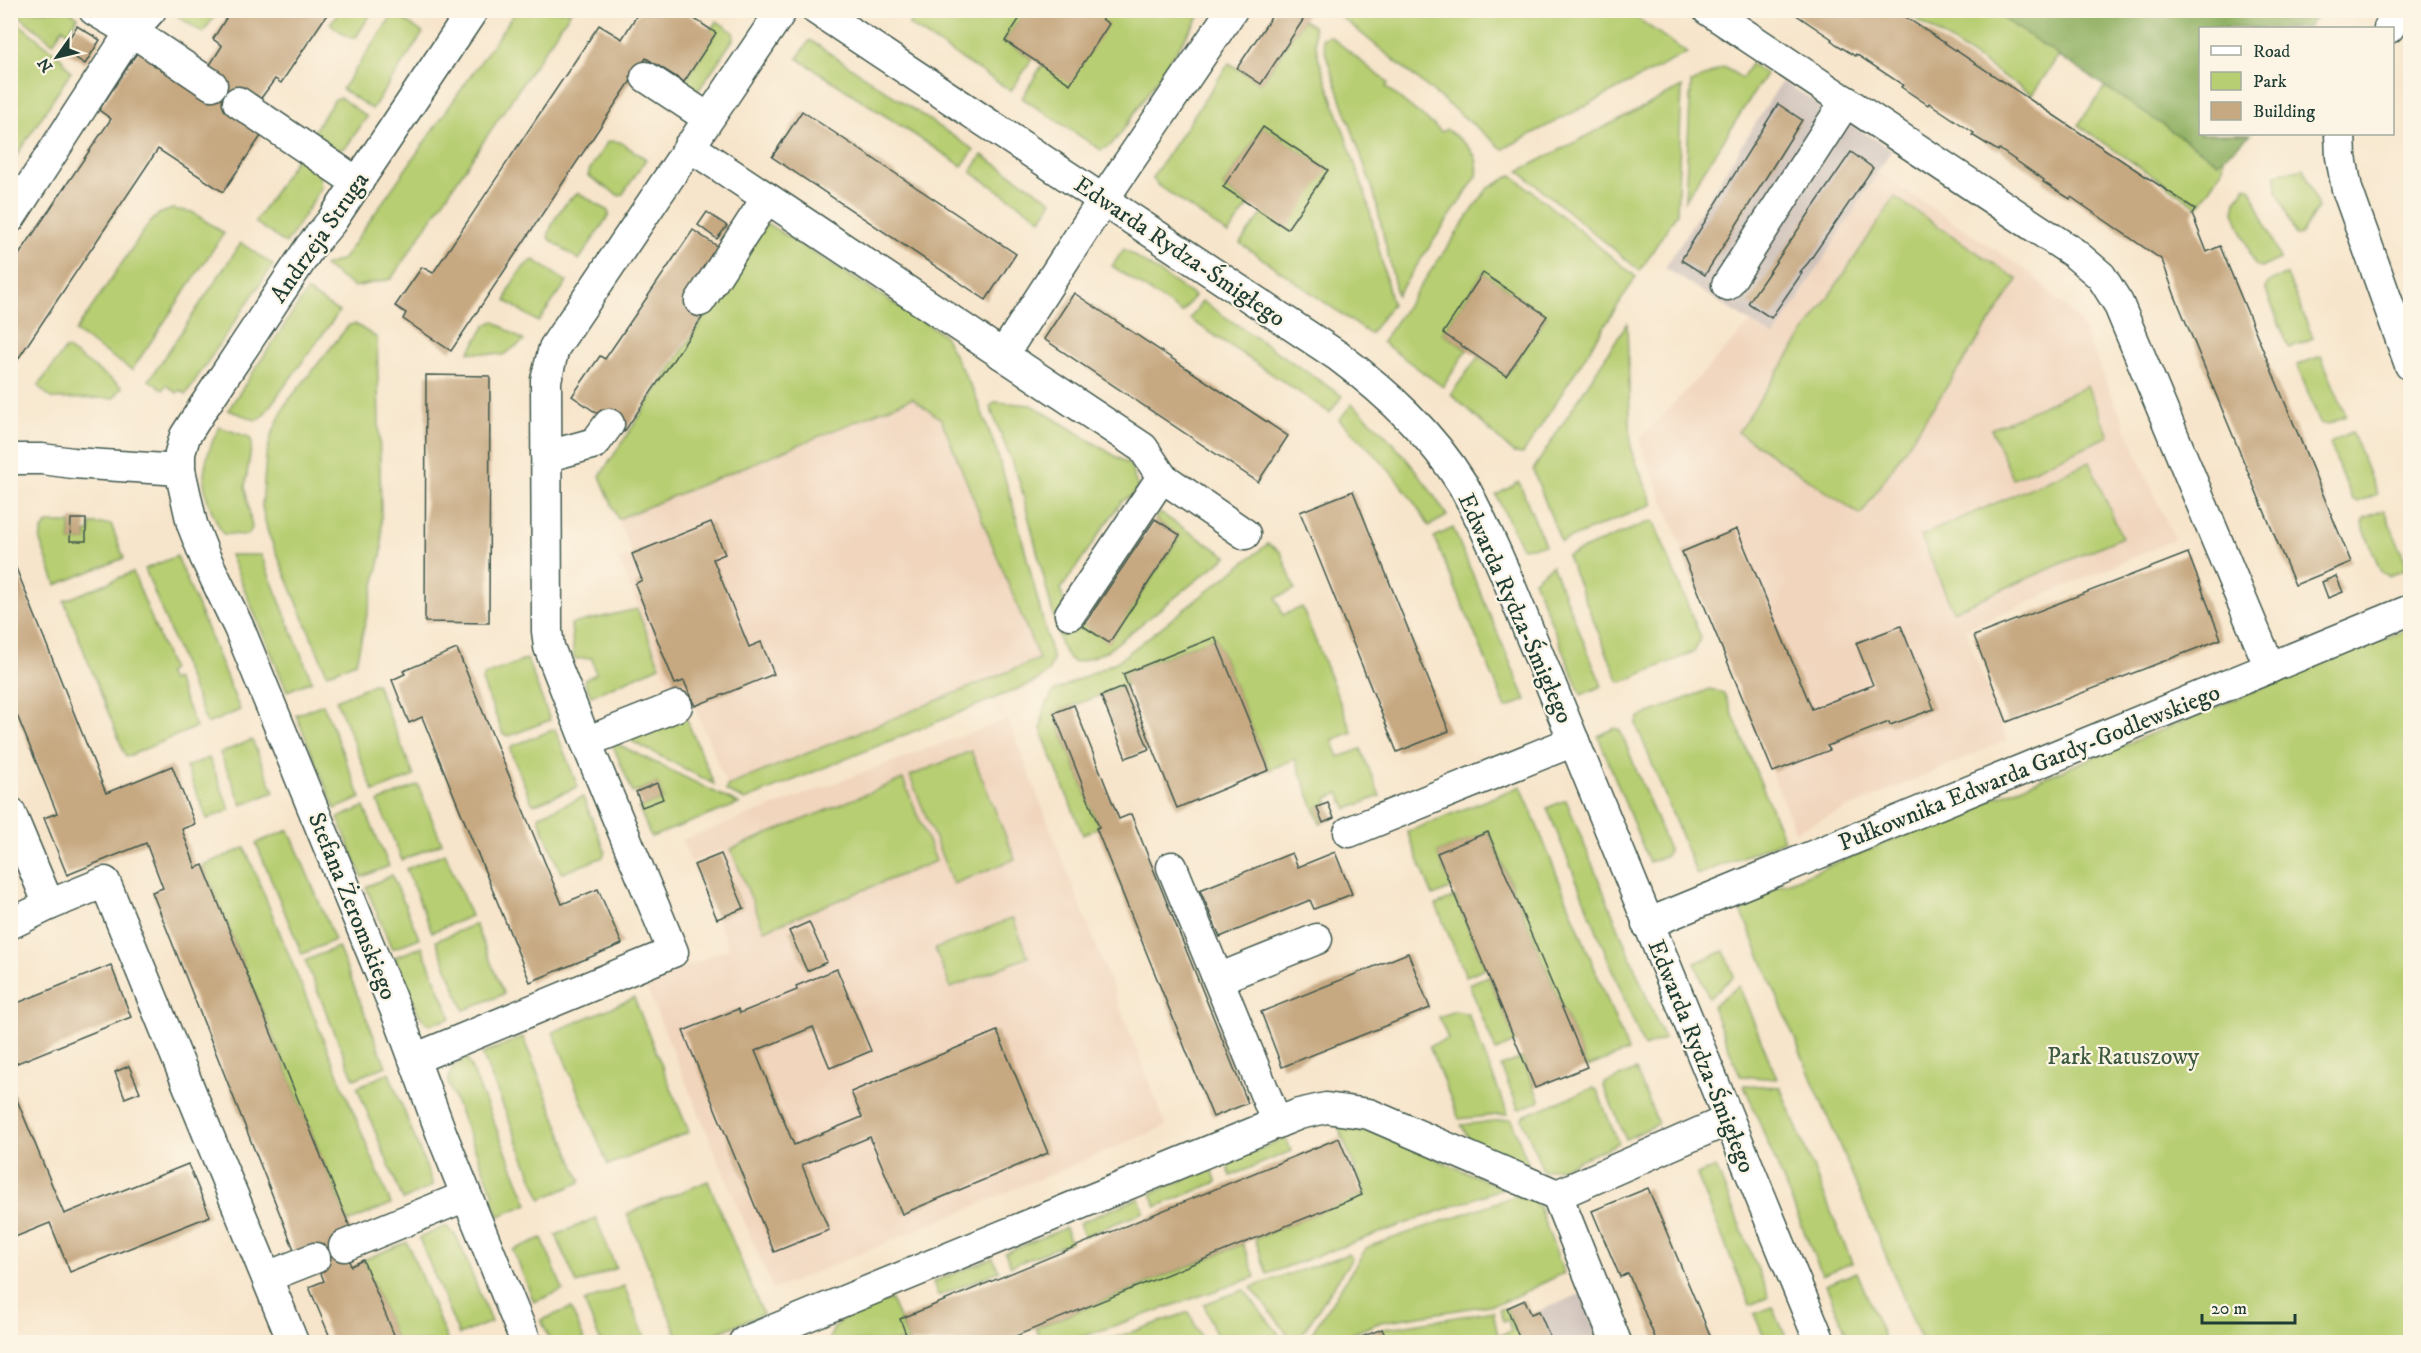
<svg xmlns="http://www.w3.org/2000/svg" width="2421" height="1353" font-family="'IM FELL DW Pica',serif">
<rect width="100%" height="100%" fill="#fcf5e5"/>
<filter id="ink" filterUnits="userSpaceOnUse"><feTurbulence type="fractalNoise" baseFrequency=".0167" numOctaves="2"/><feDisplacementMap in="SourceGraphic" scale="12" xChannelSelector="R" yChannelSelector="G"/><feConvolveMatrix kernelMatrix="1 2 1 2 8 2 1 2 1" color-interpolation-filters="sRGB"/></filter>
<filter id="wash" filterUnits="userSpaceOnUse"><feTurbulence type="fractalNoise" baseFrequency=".008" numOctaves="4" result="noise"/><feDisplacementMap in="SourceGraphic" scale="24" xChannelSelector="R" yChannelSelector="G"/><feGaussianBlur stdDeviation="1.35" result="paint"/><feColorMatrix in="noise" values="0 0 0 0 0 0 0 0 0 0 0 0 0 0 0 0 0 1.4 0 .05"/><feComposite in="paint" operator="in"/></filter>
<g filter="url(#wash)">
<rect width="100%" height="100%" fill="#f7e5cb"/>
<g fill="#f1d5bd">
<polygon points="1878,172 2030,273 2080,321 2174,540 1965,629 2007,740 1795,831 1639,440 1751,322 1775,336"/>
<polygon points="912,398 941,419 1039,659 727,786 695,707 681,712 619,560 632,554 618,519"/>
<polygon points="1008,719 1166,1126 773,1290 645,985 729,948 717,919 743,908 723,850 691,862 682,840"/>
</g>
<g fill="#cec1ba">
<polygon points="1782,81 1892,150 1774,337 1665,268"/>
<polygon points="1581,1294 1601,1342 1521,1342 1513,1321"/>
</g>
<g fill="#b7ce72" stroke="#6b8653" stroke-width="1.5">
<polygon points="13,11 69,11 78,17 68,33 63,28 53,43"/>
<polygon points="170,11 170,10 218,11 203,33"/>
<polygon points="340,11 340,10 373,11 356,37 350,38 330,24"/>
<polygon points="516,11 571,11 391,279 354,287 324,266 343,259"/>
<polygon points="913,11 1025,11 1005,41 1032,59 1011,91 909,25"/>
<polygon points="1089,11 1203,11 1121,133 1111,145 1101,150 1022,98 1042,65"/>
<polygon points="1334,11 1627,11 1687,53 1503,149"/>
<polygon points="1904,11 2319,11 2308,28 2200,28 2200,134 2251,134 2224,157 2223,169 2198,207 2078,125 2106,86 2059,55 2032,95"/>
<polygon points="394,13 423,33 372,109 342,89"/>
<polygon points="11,17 61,58 71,72 11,164"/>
<polygon points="1303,20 1313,26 1318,57 1367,199 1392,304 1370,334 1240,243 1263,213 1328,170 1263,127 1223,187 1249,205 1228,234 1158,185 1152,178 1229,63 1261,84"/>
<polygon points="717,21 733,32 734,38 698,91 684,82 715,34 710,30"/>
<path d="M 1330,36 L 1388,83 L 1386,87 L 1442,132 L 1446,129 C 1463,142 1481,151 1477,176 L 1397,295 L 1374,193 L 1327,58 L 1322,38 Z"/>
<polygon points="810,40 974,150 962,166 797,58"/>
<polygon points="1751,64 1766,74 1685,200 1691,83 1724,67 1742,78"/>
<polygon points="1682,87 1677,213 1640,271 1519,171"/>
<polygon points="341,98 367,117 346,147 333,151 308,140 335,99"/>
<polygon points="608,141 620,142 646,159 623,194 619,196 588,176 590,169"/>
<polygon points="300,153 319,171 321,188 286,244 255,222"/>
<polygon points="982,155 1052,201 1041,219 971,172"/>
<polygon points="2304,168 2318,208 2300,235 2296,236 2277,190 2276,174"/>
<polygon points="1512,175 1636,277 1523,454 1514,453 1451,394 1478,357 1506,376 1547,316 1483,273 1443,333 1467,350 1443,387 1382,342 1487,189"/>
<polygon points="2246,186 2251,189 2280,259 2261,268 2255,265 2234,212 2236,201"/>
<path d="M 579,193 L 608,211 L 609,215 L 579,260 L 548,238 C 550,223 565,200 579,193 Z"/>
<polygon points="1895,197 2018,280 1861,515 1738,432"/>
<polygon points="172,209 192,212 224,233 132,370 75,332 148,225 159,214"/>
<polygon points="766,223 943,334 974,392 996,449 1017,519 1053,660 1048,672 1035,682 745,800 726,791 727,786 1039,659 941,419 912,398 618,519 600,476"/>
<polygon points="241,243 273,265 186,394 180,390 177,393 166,385 163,390 149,380"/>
<polygon points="1124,249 1194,296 1182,313 1112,266"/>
<path d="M 534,260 L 567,282 L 538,322 L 506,301 C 508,288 521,265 534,260 Z"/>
<polygon points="2287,275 2313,338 2289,348 2265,288 2269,282"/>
<polygon points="307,291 339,312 262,417 256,420 228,410"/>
<polygon points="1202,301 1342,396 1330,413 1190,319"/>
<polygon points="494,321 524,341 503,355 469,352 486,325"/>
<polygon points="1627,323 1631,450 1653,504 1561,542 1533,470"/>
<polygon points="355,324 377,338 382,551 356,662 327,674 268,533 262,507 266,457 271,436 285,405 349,325"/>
<polygon points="66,348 122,387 114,398 52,399 38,386"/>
<polygon points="2321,356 2346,416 2327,425 2320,423 2297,365"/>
<polygon points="2087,386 2109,436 2013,479 1991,429"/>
<polygon points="995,402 1032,405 1130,465 1138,488 1134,494 1122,501 1061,589 1066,613 1109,642 1180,536 1155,519 1160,513 1227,556 1107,651 1082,661 1074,662 1069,659 1061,646 1020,483 990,407"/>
<path d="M 1352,404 C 1390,436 1421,473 1447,516 L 1429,526 C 1405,485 1374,451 1339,420 Z"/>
<path d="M 219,427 L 249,437 L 252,442 L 245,487 L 252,528 L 248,535 L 223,534 C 200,491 197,472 219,427 Z"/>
<polygon points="2352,432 2377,494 2358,502 2352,499 2330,445 2332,441"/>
<polygon points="2089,462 2122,537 1953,611 1921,536"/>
<polygon points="1519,482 1545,545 1522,548 1496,495"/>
<polygon points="2384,510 2406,563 2405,569 2389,576 2381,572 2362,524 2364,518"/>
<polygon points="1651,521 1654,522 1701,638 1694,652 1622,682 1618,680 1567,556"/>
<polygon points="48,523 70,523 70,541 86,541 87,532 90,532 90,524 111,524 124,558 56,585 40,541 42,530"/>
<polygon points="1453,528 1526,700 1506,708 1434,537"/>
<polygon points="1268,544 1281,552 1295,589 1276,598 1283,615 1302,607 1352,732 1332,740 1339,757 1361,749 1380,796 1347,809 1339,793 1327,798 1328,803 1317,807 1323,823 1320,824 1295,759 1269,770 1215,637 1123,674 1127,685 1054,713 1099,827 1083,835 1043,736 1041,728 1044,709 1054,691 1118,661"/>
<polygon points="230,555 261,555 312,681 287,691"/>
<polygon points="177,556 240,710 207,724 145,569"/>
<polygon points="1552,565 1602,686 1581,695 1534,580"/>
<polygon points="133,572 172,670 167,673 171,681 176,679 196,727 126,757 64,601"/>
<polygon points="637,609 660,666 591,696 584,680 596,674 592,658 574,659 571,624"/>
<polygon points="2410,628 2410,1342 1922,1342 1738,903"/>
<polygon points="527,659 550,720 509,736 503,734 482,681 485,675"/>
<polygon points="376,683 414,776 374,792 336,700"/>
<polygon points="1710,689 1724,693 1784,840 1697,875 1636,724 1639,717"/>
<polygon points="323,704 361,798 335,809 296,715"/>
<polygon points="683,711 714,784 620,735"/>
<polygon points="1615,728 1620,730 1669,850 1666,856 1649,862 1598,736"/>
<polygon points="555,729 578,787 535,804 532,803 510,750 512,746"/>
<polygon points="252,740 274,792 242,805 220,753"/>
<polygon points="611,741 739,804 651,837 639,808 663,799 657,783 633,793"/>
<polygon points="971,751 1015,859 953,884 910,776"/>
<polygon points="209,758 230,810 207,819 186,767"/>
<polygon points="903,779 936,861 764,930 731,849"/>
<polygon points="418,785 442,843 402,860 378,802"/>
<polygon points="1521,786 1628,1051 1587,1067 1489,832 1437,853 1452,888 1433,896 1407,832"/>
<polygon points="583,797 605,851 603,857 563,873 560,871 539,819 540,815"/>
<polygon points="1566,800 1664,1039 1644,1047 1547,808"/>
<polygon points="364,807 389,866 362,877 338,818"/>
<polygon points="289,830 335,940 302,954 256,843"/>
<polygon points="245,848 391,1204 348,1222 203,865"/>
<polygon points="445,853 471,916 432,932 406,869"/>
<polygon points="392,875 419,938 392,949 366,887"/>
<polygon points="1455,897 1485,968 1466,976 1436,905"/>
<polygon points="1013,918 1028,957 951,988 935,949"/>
<polygon points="475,924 504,994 464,1010 436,941"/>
<polygon points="338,947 386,1066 354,1079 305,961"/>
<polygon points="422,947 451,1018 429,1025 419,1015 395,957"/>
<polygon points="1724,951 1734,976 1709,998 1695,963"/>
<polygon points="1488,976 1516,1042 1496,1051 1469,984"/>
<polygon points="1739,986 1777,1079 1740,1076 1712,1006"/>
<polygon points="634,998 689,1132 608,1165 553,1032"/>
<polygon points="1455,1011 1468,1014 1508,1114 1459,1119 1429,1046 1448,1039 1439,1017"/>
<polygon points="523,1037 581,1182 541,1199 482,1054"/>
<polygon points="467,1058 528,1204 499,1216 491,1197 494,1195 448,1083 452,1067"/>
<polygon points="1522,1058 1540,1101 1521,1109 1518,1108 1501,1066"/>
<polygon points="1636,1070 1658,1124 1626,1139 1604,1087 1605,1083"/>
<polygon points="389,1073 432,1182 432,1186 403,1200 357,1087"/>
<polygon points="1744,1085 1780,1087 1852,1263 1822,1275"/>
<polygon points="1593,1088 1597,1090 1618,1143 1564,1167 1543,1171 1522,1119 1523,1116"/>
<polygon points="1511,1119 1533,1176 1476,1150 1461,1125"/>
<polygon points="1337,1124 1367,1129 1503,1188 1267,1274 1255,1239 1365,1193"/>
<polygon points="1286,1138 1291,1151 1231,1176 1226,1163"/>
<polygon points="1716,1167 1769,1297 1750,1305 1697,1175"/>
<polygon points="1211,1169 1217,1182 1156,1207 1151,1193"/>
<polygon points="708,1181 763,1314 695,1342 680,1342 627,1214"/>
<path d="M 1515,1196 C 1526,1196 1532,1198 1539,1207 L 1564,1273 L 1501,1303 L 1381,1322 L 1331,1342 L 1306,1342 L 1367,1247 Z"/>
<polygon points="1139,1198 1144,1212 1084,1236 1079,1223"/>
<polygon points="596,1218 616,1268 577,1284 556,1235"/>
<polygon points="446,1226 457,1237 491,1322 459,1335 419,1238"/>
<polygon points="1065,1228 1071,1242 1011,1266 1005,1253"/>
<polygon points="542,1238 563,1290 534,1302 513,1250"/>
<polygon points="407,1242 448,1342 397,1342 363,1260"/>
<polygon points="1243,1244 1255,1277 1067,1342 1041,1342 1036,1328"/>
<polygon points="1349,1254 1352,1258 1297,1342 1294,1342 1251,1287"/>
<polygon points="993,1258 999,1271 938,1296 933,1282"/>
<polygon points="1857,1272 1886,1342 1850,1342 1826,1285"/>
<polygon points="624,1286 647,1342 601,1342 584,1302"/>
<polygon points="1244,1290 1285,1342 1219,1342 1204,1304"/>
<path d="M 891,1299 L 909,1342 L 829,1342 C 833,1313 867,1308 891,1299 Z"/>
<polygon points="1773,1307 1788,1342 1766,1342 1754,1314"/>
<polygon points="571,1308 585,1342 551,1342 541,1320"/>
<polygon points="1507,1308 1521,1342 1388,1342 1382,1329 1493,1311 1498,1336 1511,1331 1508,1320 1503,1321 1499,1309"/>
<polygon points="1189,1312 1203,1342 1103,1342"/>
</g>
<polygon fill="#91b164" stroke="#58774c" stroke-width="1.5" points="1992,11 2319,11 2308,28 2200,28 2200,134 2251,134 2218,162"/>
<g id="blocks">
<g fill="#c6a881">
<polygon points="231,10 330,10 281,83 275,79 259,101 263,133 223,192 158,149 10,371 10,268 111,119 99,110 139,50 208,68 222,46 213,39"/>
<polygon points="640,10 681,10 716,33 684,82 646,58 451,351 403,319 406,313 395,306 422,267 433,273 599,25 622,39"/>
<polygon points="1025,10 1089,10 1109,24 1070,84 1005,41"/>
<polygon points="1276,10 1309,11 1261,84 1237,68"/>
<polygon points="1789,10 1895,10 2195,209 2192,214 2207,252 2220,246 2351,562 2295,585 2175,296 2162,260 2071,197 2070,199 2043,182 2044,180 1999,149 1998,151 1972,135 1974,133 1929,103 1928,105 1901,87 1903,85 1856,54 1855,56 1836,44 1831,40 1832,39"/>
<polygon points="77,26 100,40 85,64 62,49"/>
<polygon points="1778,104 1802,120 1705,275 1681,260"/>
<polygon points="802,111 1016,254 986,300 772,157"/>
<polygon points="1263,127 1328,170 1287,229 1223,187"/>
<polygon points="1851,152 1873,168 1808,263 1800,272 1802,273 1771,318 1748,303"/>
<polygon points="707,212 727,226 717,239 698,225"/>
<polygon points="693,230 720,248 708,309 624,432 572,396 600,356 605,359"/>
<polygon points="1483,273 1547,316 1506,376 1443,333"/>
<polygon points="1074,293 1288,436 1258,482 1044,339"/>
<polygon points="426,375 490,376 489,623 425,622"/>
<polygon points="1353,491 1449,731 1397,752 1300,512"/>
<polygon points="71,519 86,519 86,541 70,541"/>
<polygon points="1155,519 1180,535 1109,643 1083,626"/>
<polygon points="711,522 725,554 713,559 749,647 761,642 774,674 695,706 684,681 675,684 635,584 642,580 632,554"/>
<polygon points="1737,529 1812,709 1873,685 1856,643 1901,626 1934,709 1890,725 1889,722 1827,746 1830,750 1773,772 1682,552"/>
<polygon points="10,553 106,793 172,766 195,824 182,829 184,835 196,868 203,865 351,1230 339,1234 351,1266 363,1260 397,1342 332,1342 309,1287 324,1281 310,1246 295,1252 152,892 163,888 146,843 67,875 44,818 57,813 10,698"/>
<polygon points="2188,553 2221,639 2007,722 1974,636"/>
<polygon points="2336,576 2343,592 2328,598 2322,582"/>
<polygon points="1215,637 1269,770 1177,808 1123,674"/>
<polygon points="457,649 562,904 598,889 622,944 530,982 422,717 409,723 392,680 405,674 403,671"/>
<polygon points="1123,687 1149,749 1126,758 1101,696"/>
<polygon points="1074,705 1119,819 1131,814 1248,1103 1213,1117 1096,828 1099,827 1054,713"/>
<polygon points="657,783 663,799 642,807 636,792"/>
<polygon points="1328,803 1334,818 1323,823 1317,807"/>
<polygon points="1488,832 1587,1067 1535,1088 1437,853"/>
<polygon points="1335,852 1352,894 1314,909 1310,900 1220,937 1200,890 1292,853 1298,867"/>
<polygon points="721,854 744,908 717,919 694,865"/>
<polygon points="809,922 827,962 807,971 789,931"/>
<polygon points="1408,953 1430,1008 1282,1067 1261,1012"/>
<polygon points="111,965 131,1017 10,1066 10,1006"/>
<polygon points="837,969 871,1051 830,1068 813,1027 755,1051 794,1145 862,1117 851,1092 997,1031 1048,1153 902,1214 870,1137 802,1165 829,1230 774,1252 683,1031 738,1009 740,1013 797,990 796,986"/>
<polygon points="129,1066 140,1092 125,1098 115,1072"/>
<polygon points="10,1083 64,1214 188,1164 210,1216 70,1272 50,1223 15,1237 10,1227"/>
<polygon points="1339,1138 1362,1195 1001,1342 909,1342 900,1319"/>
<polygon points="1648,1188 1713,1342 1650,1342 1656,1340 1628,1273 1620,1277 1592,1211"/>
<polygon points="1525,1300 1531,1314 1539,1311 1552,1342 1521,1342 1507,1308"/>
<polygon points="1382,1329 1388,1342 1349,1342"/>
</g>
</g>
</g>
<g filter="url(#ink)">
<use href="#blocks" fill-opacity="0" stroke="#3f564b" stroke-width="1.5"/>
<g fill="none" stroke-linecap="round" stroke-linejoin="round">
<defs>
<g id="minor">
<polyline points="94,10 145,40 212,85"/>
<polyline points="473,10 331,222 310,247 201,411 185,436 180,453 180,470 192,524 205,557 239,628 400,1021 442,1135 526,1342"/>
<path d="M 817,10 L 1338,356 C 1386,392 1431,433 1463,485 C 1479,514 1492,543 1505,573 L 1820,1342"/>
<polyline points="1708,10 2074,253 2101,276 2118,303 2270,668"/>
<polyline points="2389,28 2400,10"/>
<polyline points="646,77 708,118"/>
<polyline points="238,102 358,183"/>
<polyline points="2340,134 2341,157 2347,189 2410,365"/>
<polyline points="689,146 1143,448 1162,477 1245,534"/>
<polyline points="10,218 130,33 151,10"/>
<polyline points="1727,285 1846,101"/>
<polyline points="700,301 767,198"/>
<polyline points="1003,355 1103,200 1232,10"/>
<polyline points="546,454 559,453 595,443 609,424"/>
<polyline points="10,459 42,459 73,463 180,470"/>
<polyline points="1070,614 1162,477"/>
<polyline points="586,742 677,706"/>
<polyline points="10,812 49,905"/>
<polyline points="1349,832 1574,741"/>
<polyline points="1172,867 1277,1123"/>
<polyline points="10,924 49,905 105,882 293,1342"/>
<polyline points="1647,924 2410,610"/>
<polyline points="1218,979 1317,939"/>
<polyline points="414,1059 673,952 586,742 549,647 547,631 546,380 554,348 782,10"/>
<polyline points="1557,1195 1728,1120"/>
<polyline points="344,1246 466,1196"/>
<polyline points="267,1277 315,1258"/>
<polyline points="744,1342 1277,1123 1299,1114 1326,1108 1369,1114 1557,1195 1616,1342"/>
</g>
</defs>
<use href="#minor" stroke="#3f564b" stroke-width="33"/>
<use href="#minor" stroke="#fff" stroke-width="30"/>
</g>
</g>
<g text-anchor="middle" stroke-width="4.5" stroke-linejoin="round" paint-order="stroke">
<g font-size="24" fill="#1f3d34" stroke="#fcf5e5">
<text transform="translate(319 237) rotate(-55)" y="8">Andrzeja Struga</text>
<text transform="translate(1180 251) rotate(34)" y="8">Edwarda Rydza-Śmigłego</text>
<text transform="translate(1516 608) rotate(66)" y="8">Edwarda Rydza-Śmigłego</text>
<text transform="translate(2029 767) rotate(-22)" y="8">Pułkownika Edwarda Gardy-Godlewskiego</text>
<text transform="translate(353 906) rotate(68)" y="8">Stefana Żeromskiego</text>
<text transform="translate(1702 1056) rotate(68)" y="8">Edwarda Rydza-Śmigłego</text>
</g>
<g font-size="24" fill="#3d5a40" stroke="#fcf5e5">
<text x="2123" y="1064">Park Ratuszowy</text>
</g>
</g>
<rect width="2421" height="1353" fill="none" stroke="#fcf5e5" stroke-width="36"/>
<rect x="2199" y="27" width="195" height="108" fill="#fcf5e5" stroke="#a4ab9e" stroke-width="1.5"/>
<rect x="2211" y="46" width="30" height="9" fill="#ffffff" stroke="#a4ab9e" stroke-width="1.5"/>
<text x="2253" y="57" font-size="18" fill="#1f3d34">Road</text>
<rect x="2211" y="72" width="30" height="18" fill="#b7ce72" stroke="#a4ab9e" stroke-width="1.5"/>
<text x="2253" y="87" font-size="18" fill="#1f3d34">Park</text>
<rect x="2211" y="102" width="30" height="18" fill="#c6a881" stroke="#a4ab9e" stroke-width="1.5"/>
<text x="2253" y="117" font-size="18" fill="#1f3d34">Building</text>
<g transform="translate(57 57) rotate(236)" stroke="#fcf5e5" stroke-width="4.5" paint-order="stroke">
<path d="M0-4.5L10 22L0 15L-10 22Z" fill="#1f3d34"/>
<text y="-9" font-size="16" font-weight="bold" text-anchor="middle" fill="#1f3d34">N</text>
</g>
<path d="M2202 1314v9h93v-9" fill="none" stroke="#1f3d34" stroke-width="3"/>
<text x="2211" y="1314" font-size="18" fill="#1f3d34" stroke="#fcf5e5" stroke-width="4.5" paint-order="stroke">20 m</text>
</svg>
